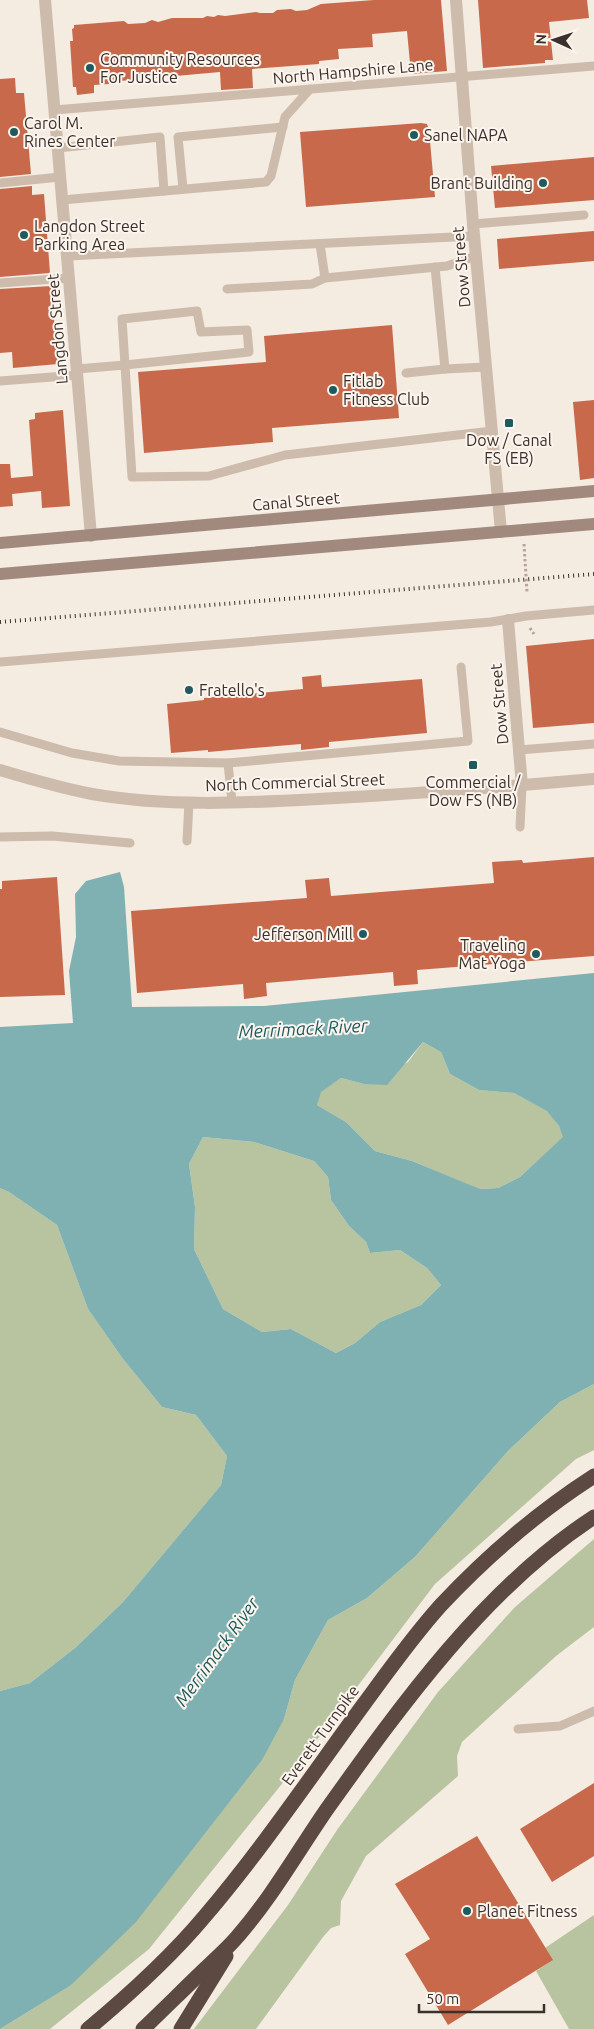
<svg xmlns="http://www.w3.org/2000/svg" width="594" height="2029" font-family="Ubuntu,sans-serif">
<rect width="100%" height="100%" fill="#f4ebe1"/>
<g fill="#b8c4a0">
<polygon points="423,1042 441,1052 450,1074 479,1090 514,1093 548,1111 559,1126 564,1137 520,1177 498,1188 479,1189 412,1161 375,1151 346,1122 317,1105 320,1092 341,1078 364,1084 408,1062"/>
<polygon points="203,1137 254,1142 314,1161 328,1177 331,1200 349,1226 366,1242 370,1253 400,1250 427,1268 441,1285 421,1305 380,1322 355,1343 336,1353 291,1329 262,1332 223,1309 194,1249 195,1207 189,1164"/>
<polygon points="0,1188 9,1192 57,1225 88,1309 123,1359 162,1407 196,1415 227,1456 221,1485 123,1602 75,1648 30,1683 0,1691"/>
<polygon points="594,1384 594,1450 576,1459 435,1584 310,1749 149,1949 50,2029 0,2029 70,1986 284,1719 295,1680 328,1620 367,1598 415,1557 508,1451 560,1402"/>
<polygon points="594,1539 594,1627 556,1656 462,1742 457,1756 458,1776 366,1856 341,1901 340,1925 331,1928 323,1937 256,2029 194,2029 288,1905 337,1830 438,1692 515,1607"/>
<polygon points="594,1915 594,2029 569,2029 536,1971 552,1960 545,1948"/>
</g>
<path fill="#7fb0b2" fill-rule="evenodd" d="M 120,872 L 124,887 L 132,1007 L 264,1006 L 594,973 L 594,1384 L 560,1402 L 508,1451 L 415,1557 L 367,1598 L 328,1620 L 295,1680 L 284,1719 L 262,1760 L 136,1922 L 70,1986 L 0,2029 L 0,1691 L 30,1683 L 75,1648 L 123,1602 L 221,1485 L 227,1456 L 196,1415 L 162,1407 L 123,1359 L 88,1309 L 57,1225 L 9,1192 L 0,1188 L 0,1027 L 73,1023 L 69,971 L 76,937 L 75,894 L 86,881 ZM 423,1042 L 441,1052 L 450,1074 L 479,1090 L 514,1093 L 547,1111 L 559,1126 L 563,1137 L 520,1177 L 498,1188 L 480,1189 L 412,1161 L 375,1151 L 346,1122 L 317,1105 L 321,1092 L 341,1078 L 364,1084 L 387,1085 ZM 203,1137 L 254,1142 L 314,1161 L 328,1177 L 331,1200 L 349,1226 L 366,1242 L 370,1253 L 400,1250 L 427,1268 L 441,1285 L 421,1305 L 380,1322 L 355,1343 L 336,1353 L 291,1329 L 262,1332 L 223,1309 L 194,1249 L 195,1207 L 189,1164 Z"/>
<g fill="#c8694b">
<polygon points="374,0 441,0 447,71 411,74 407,31 372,34 373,47 338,49 339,59 319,61 319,64 252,69 253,88 221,90 220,72 109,82 109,84 94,85 94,93 77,95 76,87 73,87 70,41 73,41 72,29 74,28 74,25 124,21 128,24 145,23 152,20 158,22 172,18 203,18 207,16 214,17 218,15 225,16 256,12 260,13 273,13 277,10 291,9 296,11 307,10 321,4"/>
<polygon points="478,0 587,0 589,18 549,22 553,60 545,60 545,63 483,68"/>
<polygon points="15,78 16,93 24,93 31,174 0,177 0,79"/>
<polygon points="421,123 427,124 429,130 435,197 306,207 300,132"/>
<polygon points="594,157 594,200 495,208 491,166"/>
<polygon points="32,186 32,195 44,194 50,273 0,277 0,189"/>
<polygon points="594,231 594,261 499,269 497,239"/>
<polygon points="51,286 58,364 13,368 12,352 0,353 0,289"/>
<polygon points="392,325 399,418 272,428 273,442 144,453 138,372 266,362 264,336"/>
<polygon points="594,400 594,478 580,480 573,402"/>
<polygon points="63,410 70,506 42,508 41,491 12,494 13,506 0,507 0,464 10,464 11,478 33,476 29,420 35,419 35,413"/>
<polygon points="594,639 594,723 533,728 526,646"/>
<polygon points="321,675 322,687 422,679 427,733 329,742 329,747 301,750 301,744 208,752 208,750 171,753 167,704 204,700 204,698 303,689 302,677"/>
<polygon points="594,857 594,956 417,970 418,984 394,986 393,972 266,983 267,996 244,999 243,984 137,993 131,911 307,898 305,880 329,878 331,896 494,883 492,862 522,860 523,863"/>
<polygon points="57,877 65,995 0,997 0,889 2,889 2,881"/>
<polygon points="594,1783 594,1856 552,1882 520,1829"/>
<polygon points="477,1836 553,1960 448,2025 405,1954 430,1939 395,1884"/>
</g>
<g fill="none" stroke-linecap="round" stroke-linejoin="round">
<g stroke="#b9a596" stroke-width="3" stroke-dasharray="2.5 2.5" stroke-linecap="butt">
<polyline points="524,544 527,592"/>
<polyline points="530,628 534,634"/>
</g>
<g stroke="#cdbbac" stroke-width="9">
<polyline points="54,110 594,66"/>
<polyline points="58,148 160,137 164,191"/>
<polyline points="0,183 60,177"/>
<polyline points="183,189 178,137 283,127"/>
<polyline points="62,200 266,182 271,176 285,117 310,89"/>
<polyline points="473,224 584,215"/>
<polyline points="320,244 325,278 447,266 476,256"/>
<polyline points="68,256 474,236"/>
<polyline points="435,267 445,369 486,367"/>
<polyline points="0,283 69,278"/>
<polyline points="227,289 312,284 325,278"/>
<polygon points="197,311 201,332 247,330 249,352 125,365 122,319"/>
<polyline points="77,369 125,365 132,477 209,476 285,455 492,431"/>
<polyline points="406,373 445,369"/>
<polyline points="0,381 78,375"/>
<polyline points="0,662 491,622 526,616 594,610"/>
<polyline points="0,732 72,753 119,761 228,763 232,802"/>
<polyline points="519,750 594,744"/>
<polyline points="228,763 468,741 461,667"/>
<polyline points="520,827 522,786"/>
<polyline points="0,837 52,836 130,843"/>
<polyline points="187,841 189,802"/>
<polyline points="518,1729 560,1726 594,1711"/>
</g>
<g stroke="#cdbbac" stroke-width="12">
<polyline points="45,0 91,536"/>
<polyline points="456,0 473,224 501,532"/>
<polyline points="508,620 522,786"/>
<path d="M 0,770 C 30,779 61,788 92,794 C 166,807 244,803 318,799 C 410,794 502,787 594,779"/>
</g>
<g stroke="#a18a7d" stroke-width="12">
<polyline points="0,543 594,491"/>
<polyline points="0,574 594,524"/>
</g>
<g stroke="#5c4a42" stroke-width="15">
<path d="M 88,2029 C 130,1994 170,1958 205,1916 C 262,1849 312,1775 364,1704 C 389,1670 413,1636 441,1605 C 487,1556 538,1512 594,1476"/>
<path d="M 143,2029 C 164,2009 185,1988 206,1968 C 216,1958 228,1948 238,1936 C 272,1897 298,1851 327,1809 C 402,1704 485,1588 594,1517"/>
<polyline points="181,2029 226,1956"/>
</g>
<polyline stroke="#3b302b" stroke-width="4" stroke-dasharray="1 4" stroke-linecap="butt" points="0,622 594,574"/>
</g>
<g fill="#1f5a5e" stroke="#fbf5ee" stroke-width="2">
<circle cx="90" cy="68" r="5"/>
<circle cx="14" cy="132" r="5"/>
<circle cx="414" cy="135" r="5"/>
<circle cx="543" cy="183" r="5"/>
<circle cx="24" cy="235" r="5"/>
<circle cx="333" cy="390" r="5"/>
<rect x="504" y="418" width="10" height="10" rx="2.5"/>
<circle cx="189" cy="690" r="5"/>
<rect x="468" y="760" width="10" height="10" rx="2.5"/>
<circle cx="363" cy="934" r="5"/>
<circle cx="536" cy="954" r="5"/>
<circle cx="467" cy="1911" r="5"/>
</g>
<g text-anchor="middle" stroke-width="4" stroke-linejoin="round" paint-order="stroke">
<g font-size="16" fill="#3b302b" stroke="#fbf5ee" text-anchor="start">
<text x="100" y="65">Community Resources<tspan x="100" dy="18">For Justice</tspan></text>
<text x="24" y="129">Carol M.<tspan x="24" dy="18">Rines Center</tspan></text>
<text x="424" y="141">Sanel NAPA</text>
<text x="533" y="189" text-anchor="end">Brant Building</text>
<text x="34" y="232">Langdon Street<tspan x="34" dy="18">Parking Area</tspan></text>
<text x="343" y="387">Fitlab<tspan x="343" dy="18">Fitness Club</tspan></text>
<text x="509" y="446" text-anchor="middle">Dow / Canal<tspan x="509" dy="18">FS (EB)</tspan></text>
<text x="199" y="696">Fratello's</text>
<text x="473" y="788" text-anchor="middle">Commercial /<tspan x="473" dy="18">Dow FS (NB)</tspan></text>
<text x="353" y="940" text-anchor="end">Jefferson Mill</text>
<text x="526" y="951" text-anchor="end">Traveling<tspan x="526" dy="18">Mat Yoga</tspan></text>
<text x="477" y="1917">Planet Fitness</text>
</g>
<g font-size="16" fill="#3b302b" stroke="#fbf5ee">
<text transform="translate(353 71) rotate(-5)" y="6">North Hampshire Lane</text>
<text transform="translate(461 267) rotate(-95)" y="6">Dow Street</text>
<text transform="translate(57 329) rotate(-95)" y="6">Langdon Street</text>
<text transform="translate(296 501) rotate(-5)" y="6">Canal Street</text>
<text transform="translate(499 704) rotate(-95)" y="6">Dow Street</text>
<text transform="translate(295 782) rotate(-2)" y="6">North Commercial Street</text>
<text transform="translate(320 1735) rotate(-54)" y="6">Everett Turnpike</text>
</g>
<g font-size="18" font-style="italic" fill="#1f5a5e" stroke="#fbf5ee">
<text transform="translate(303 1029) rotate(-3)" y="6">Merrimack River</text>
<text transform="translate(217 1652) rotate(-54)" y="6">Merrimack River</text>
</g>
</g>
<g transform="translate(554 40) rotate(273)" stroke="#fbf5ee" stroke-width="4" paint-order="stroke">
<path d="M0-4L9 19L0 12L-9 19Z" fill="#3b302b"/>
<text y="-8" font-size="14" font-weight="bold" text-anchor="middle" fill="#3b302b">N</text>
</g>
<path d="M419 2004v8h125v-8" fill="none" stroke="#3b302b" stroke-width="2.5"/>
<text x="426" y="2004" font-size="15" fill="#3b302b" stroke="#fbf5ee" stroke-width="4" paint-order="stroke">50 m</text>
</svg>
